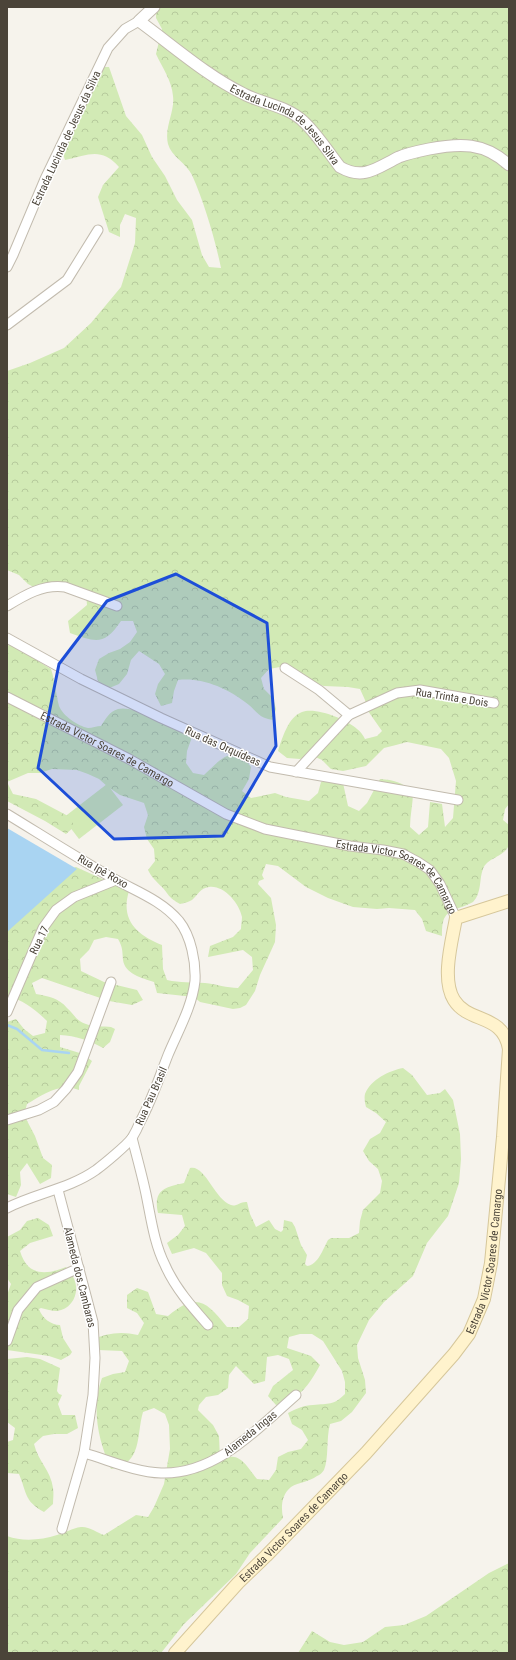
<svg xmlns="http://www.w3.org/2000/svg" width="516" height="1660" font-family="'Roboto Condensed',sans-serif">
<defs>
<pattern id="forest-crowns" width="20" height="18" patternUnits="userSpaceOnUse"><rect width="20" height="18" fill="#d2eab5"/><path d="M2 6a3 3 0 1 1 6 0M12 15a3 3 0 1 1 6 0" fill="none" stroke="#b6ca9c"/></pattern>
</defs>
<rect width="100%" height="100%" fill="#f6f3ec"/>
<polygon fill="#d2eab5" points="107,784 123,805 79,839 63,818"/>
<g fill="url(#forest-crowns)" fill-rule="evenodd">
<path d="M 156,7 L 509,7 L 509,804 L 505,809 L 503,820 L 509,825 C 509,832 511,842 508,847 C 503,857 487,858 483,869 C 479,879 482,893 473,902 C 470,904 466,905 462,907 C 444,912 442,918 442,936 L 426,931 L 422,919 L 415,910 L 389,908 L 377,909 L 353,907 L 328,898 L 306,887 L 278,866 L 266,864 L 262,875 L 264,879 L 259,881 L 258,884 L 271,898 L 276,925 L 275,942 L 260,975 L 255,991 L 246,1005 L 240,1008 L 233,1009 L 200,1002 L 194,997 L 157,993 L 154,982 C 142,978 125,974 123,960 C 122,950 123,948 118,939 L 106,937 L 94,940 L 89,950 L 80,959 L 81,971 L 104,982 L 137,990 L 143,1000 L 132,1005 L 109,1001 L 42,978 L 32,983 L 36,994 C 48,996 59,998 67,1008 C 74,1014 76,1021 86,1024 C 93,1027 104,1026 111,1027 L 115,1029 L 110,1042 L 103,1048 C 89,1040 76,1036 60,1035 L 60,1047 L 83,1054 L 92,1061 L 79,1086 L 79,1090 C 61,1082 43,1094 27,1104 L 24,1115 L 35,1136 L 43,1158 L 52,1165 L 51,1178 L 40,1184 L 27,1163 L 20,1172 L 21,1185 L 16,1197 L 7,1194 L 7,1022 L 16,1019 L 24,1029 L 33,1036 L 45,1033 L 47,1021 C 35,1009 23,1000 7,996 L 7,921 L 65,870 L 76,867 L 129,891 C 120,920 137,935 162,945 L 163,969 L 167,980 C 180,983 192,982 205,983 C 216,984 227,988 238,988 L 253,970 L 252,957 L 243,950 L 208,957 L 210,946 L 233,937 L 241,929 C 241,925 242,920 242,917 C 239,903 224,885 209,887 C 200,888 198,895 192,900 C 189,902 184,903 180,904 C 168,897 170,896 162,887 C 156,881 152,878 148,870 L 155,861 L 154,849 L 147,839 L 144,827 L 148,815 L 144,803 L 120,795 L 108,787 L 99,779 L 88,774 L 77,770 L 52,769 L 40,773 L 28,773 L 7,782 L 7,700 L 9,699 L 7,686 L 7,646 L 9,645 L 15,647 L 51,669 C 55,681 56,694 59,706 C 63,716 78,726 88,728 C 92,728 97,726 101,726 C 106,718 109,712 118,709 C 132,705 175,723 190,728 L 191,740 L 187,751 L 186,763 L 193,773 L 204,775 C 221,759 233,743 251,767 L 249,779 L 242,791 L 251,798 L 275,793 L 286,797 L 309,801 L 318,793 L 321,782 L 332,780 L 343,783 L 348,806 L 359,811 L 367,803 L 380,779 C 394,780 402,782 413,792 C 413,804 410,815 410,827 L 419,835 L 428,827 L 430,802 L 442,804 L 445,827 L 453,818 L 456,781 L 449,758 L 441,749 L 407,742 L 396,745 L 384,748 L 366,766 L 343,771 L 331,769 L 322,760 L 311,755 L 300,759 L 287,758 L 278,751 C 282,739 288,717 302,712 C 316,707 346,719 357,729 C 360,731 363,735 365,739 L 377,736 L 382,731 L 368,711 L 365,700 L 360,689 L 348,687 L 324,686 L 313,683 L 291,671 L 280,667 L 269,669 L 261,678 L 264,689 L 273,698 L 276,709 L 273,720 C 256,717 258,711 245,702 C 227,688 201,677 178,680 L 174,691 L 172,703 L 161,706 L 155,694 L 158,684 L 165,674 L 159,664 L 139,651 L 131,660 L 127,674 L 119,684 L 107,689 L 98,681 L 95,670 L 99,659 L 109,653 L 120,649 L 130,642 L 137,632 L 133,621 L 121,621 C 104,646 96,642 70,633 L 68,621 L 87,605 L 86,593 L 75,586 L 39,590 L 28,584 L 19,575 L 7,570 L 7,371 L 30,363 L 64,348 L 91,323 L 121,287 L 135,243 L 136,218 L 125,214 L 120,225 L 120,237 L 109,232 L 98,197 L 103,185 L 119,167 C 101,147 89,155 65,160 L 61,148 L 103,67 L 109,67 L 126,116 L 142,135 L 152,157 L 165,176 L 177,200 L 192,220 L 202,255 L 209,267 L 221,268 C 215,239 204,202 192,175 C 186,163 171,156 168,144 C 164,127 175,112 173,96 C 172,81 162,67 156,54 L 162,29 L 156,18 Z"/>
<polygon points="7,782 13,794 36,799 68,816 75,826 66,834 45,821 7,801"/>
<path d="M 403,1068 L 412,1075 L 427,1095 L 440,1093 L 445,1089 L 453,1100 L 460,1134 L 461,1159 L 459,1183 L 448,1216 L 427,1243 L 413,1276 L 384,1302 L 369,1320 L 357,1345 L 358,1358 L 365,1380 L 366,1393 L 352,1412 L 341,1421 L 330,1424 C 326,1439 329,1458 324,1470 C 322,1473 320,1475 317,1476 C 309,1482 299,1482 291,1487 C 281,1495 281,1508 283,1518 L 250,1553 L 236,1574 L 184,1624 L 161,1653 L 7,1653 L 7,1536 C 23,1542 41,1540 57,1535 C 65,1533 72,1528 81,1527 C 88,1526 98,1533 104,1535 L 136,1515 L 148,1517 L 154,1507 L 164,1484 L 170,1449 L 169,1425 L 165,1414 L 154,1408 L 143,1412 C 136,1436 143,1463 111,1469 C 98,1440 91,1408 102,1378 L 113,1374 L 125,1372 L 129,1361 L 122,1351 L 98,1350 L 91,1340 C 107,1333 121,1331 138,1335 L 144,1323 L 137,1313 L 127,1308 L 127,1295 L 137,1288 L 148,1292 L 156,1314 L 168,1316 C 197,1292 206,1301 227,1327 L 239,1327 L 248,1319 L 249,1306 L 238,1300 L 227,1296 L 222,1285 L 222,1273 L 206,1253 L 194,1248 L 172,1254 L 167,1243 L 178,1235 L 185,1226 L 182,1215 L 158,1213 C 153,1191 164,1187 184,1183 L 190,1168 C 205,1164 215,1200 231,1205 C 236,1207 241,1201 247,1202 L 250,1214 L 256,1227 L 269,1220 L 275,1229 L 281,1232 L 283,1230 L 284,1220 L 292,1222 L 295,1227 L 301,1245 L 307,1255 L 305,1264 L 307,1266 C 318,1265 323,1249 328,1240 L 331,1238 L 349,1238 L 359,1233 L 360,1221 L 363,1210 L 380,1193 L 382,1181 L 378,1169 L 369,1161 L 363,1151 L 370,1139 L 380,1133 L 386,1122 L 376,1113 L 366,1107 C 365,1103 364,1098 365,1094 C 371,1079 389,1071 403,1068 ZM 300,1334 L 312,1334 L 323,1341 L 342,1371 L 345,1382 L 345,1394 C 333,1406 329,1403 313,1405 C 304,1405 296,1409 288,1413 L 292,1424 L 302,1430 L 308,1440 L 301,1449 L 288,1452 L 278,1457 L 276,1470 L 269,1480 L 257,1479 C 250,1471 242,1455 230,1457 C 227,1457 223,1459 220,1459 L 219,1436 L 213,1425 L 198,1410 L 199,1405 L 206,1397 L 218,1395 L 228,1388 L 229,1375 L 236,1366 L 254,1384 L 265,1381 L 267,1357 L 278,1355 L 289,1359 L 293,1370 L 273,1386 L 268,1396 L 276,1405 C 299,1400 309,1385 320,1365 L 311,1356 L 287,1348 L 289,1337 Z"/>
<path d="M 38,1218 L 49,1225 L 53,1236 L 30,1243 L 20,1251 C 27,1275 44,1276 66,1267 C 68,1270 71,1274 73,1277 C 81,1291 73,1309 57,1311 C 52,1311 46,1309 41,1308 L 39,1309 C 42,1318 51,1325 60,1325 L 63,1338 L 72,1352 L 70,1355 L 61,1360 L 49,1356 L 7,1350 L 7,1295 L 11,1284 L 7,1278 L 7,1237 L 20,1230 L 27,1221 Z"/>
<path d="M 27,1357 L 40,1359 L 60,1368 L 57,1391 L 59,1394 L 62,1395 L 58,1404 L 62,1415 L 75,1415 L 78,1428 L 67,1434 L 54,1434 L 43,1436 L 34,1444 C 38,1461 51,1471 53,1488 C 54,1493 53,1499 53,1504 L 44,1512 C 24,1501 27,1493 19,1474 L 7,1473 L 7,1442 L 13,1440 L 15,1428 L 7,1422 L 7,1359 Z"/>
<polygon points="509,1563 509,1653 298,1653 312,1631 330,1642 344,1645 363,1642 385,1627 404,1625 426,1616 489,1573"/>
</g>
<polygon fill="#a9d4f2" points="7,828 77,869 7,932"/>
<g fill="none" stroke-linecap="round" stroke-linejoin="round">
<polyline stroke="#a9d4f2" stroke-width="2.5" points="7,1025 17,1029 42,1050 69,1053"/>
<defs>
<g id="minor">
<polyline points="7,267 13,255 45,179 108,48 125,29 139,21"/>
<polyline points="7,325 67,280 98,230"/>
<path d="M 7,606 C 25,595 43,584 65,587 L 117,606"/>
<polyline points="7,638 81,679 161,718 270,767 458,800"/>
<polyline points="285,668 319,690 349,715"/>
<path id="s1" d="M 7,697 L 129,759 L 226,814 L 265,829 L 350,846 L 383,850 L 403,854 L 418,862 L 430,870 L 440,884 L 456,918"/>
<polyline points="296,772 349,715 397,693 420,690 494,703"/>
<path d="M 7,814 C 43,836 79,859 116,880 C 138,892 162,901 179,921 C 191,936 196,962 195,981 C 192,1007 178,1031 168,1055 C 159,1078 152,1100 140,1122 C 138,1127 135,1133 132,1138 C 126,1146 104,1164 96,1170 C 69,1189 36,1193 7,1208"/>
<polyline points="7,1012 43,928 56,910 74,897 116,880"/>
<polyline points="7,1120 39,1110 54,1102 66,1089 78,1072 111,982"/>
<path d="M 132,1138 C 137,1157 142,1175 146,1194 C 151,1218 154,1243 165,1265 C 175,1288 192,1307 208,1325"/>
<polyline points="58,1190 93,1322 95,1358 93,1395 84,1453 62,1529"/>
<polyline points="7,1341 18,1310 37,1287 79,1268"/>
<path d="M 84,1453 C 109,1460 135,1472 161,1473 C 216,1475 258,1428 296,1395"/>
</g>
<g id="tertiary">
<path id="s2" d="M 154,7 L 139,21 C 172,45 207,76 244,94 C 263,104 288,106 304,122 C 317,134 329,153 340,167 C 364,181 378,167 399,157 C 409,153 419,151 429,149 C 460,143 484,142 509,165"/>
</g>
<g id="secondary">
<path id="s3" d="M 175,1653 L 238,1583 L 266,1556 L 366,1453 L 454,1354 L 469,1334 L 484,1299 L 491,1263 L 503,1137 L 509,1049 C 503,1013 469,1024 454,1000 C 441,979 452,941 456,918 L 509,901"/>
</g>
</defs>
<use href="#minor" stroke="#c2bbae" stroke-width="11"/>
<use href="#tertiary" stroke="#c2bbae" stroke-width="13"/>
<use href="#secondary" stroke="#d6c79b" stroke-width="14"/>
<use href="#minor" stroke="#fff" stroke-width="9"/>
<use href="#tertiary" stroke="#fff" stroke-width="11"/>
<use href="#secondary" stroke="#fff3cd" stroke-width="12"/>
</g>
<path fill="#1d4ed8" fill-opacity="0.2" stroke="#1d4ed8" stroke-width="3" stroke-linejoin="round" d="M 176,574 L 267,623 L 276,746 L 223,836 L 114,839 L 38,768 L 59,664 L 107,601 Z"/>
<g text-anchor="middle" stroke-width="3" stroke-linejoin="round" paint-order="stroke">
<g font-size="11" fill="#4b4439" stroke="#fff">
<text dy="4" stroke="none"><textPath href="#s2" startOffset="201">Estrada Lucinda de Jesus Silva</textPath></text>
<text transform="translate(66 138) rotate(-65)" y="4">Estrada Lucinda de Jesus da Silva</text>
<text transform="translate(452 697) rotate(9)" y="4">Rua Trinta e Dois</text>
<text transform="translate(223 746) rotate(24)" y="4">Rua das Orquídeas</text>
<text dy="4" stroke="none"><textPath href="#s1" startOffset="113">Estrada Victor Soares de Camargo</textPath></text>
<text transform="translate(103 871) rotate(30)" y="4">Rua Ipê Roxo</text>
<text dy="4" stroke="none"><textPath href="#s1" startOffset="437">Estrada Victor Soares de Camargo</textPath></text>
<text transform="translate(39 940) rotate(-64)" y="4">Rua 17</text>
<text transform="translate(151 1096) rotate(-66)" y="4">Rua Pau Brasil</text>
<text dy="4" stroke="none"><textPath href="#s3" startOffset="509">Estrada Victor Soares de Camargo</textPath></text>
<text transform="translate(80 1277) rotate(76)" y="4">Alameda dos Cambaras</text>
<text transform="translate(250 1433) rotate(-39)" y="4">Alameda Ingas</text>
<text dy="4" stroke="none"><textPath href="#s3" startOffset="173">Estrada Victor Soares de Camargo</textPath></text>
</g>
</g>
<rect width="516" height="1660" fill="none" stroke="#4b4439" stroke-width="16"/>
</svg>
